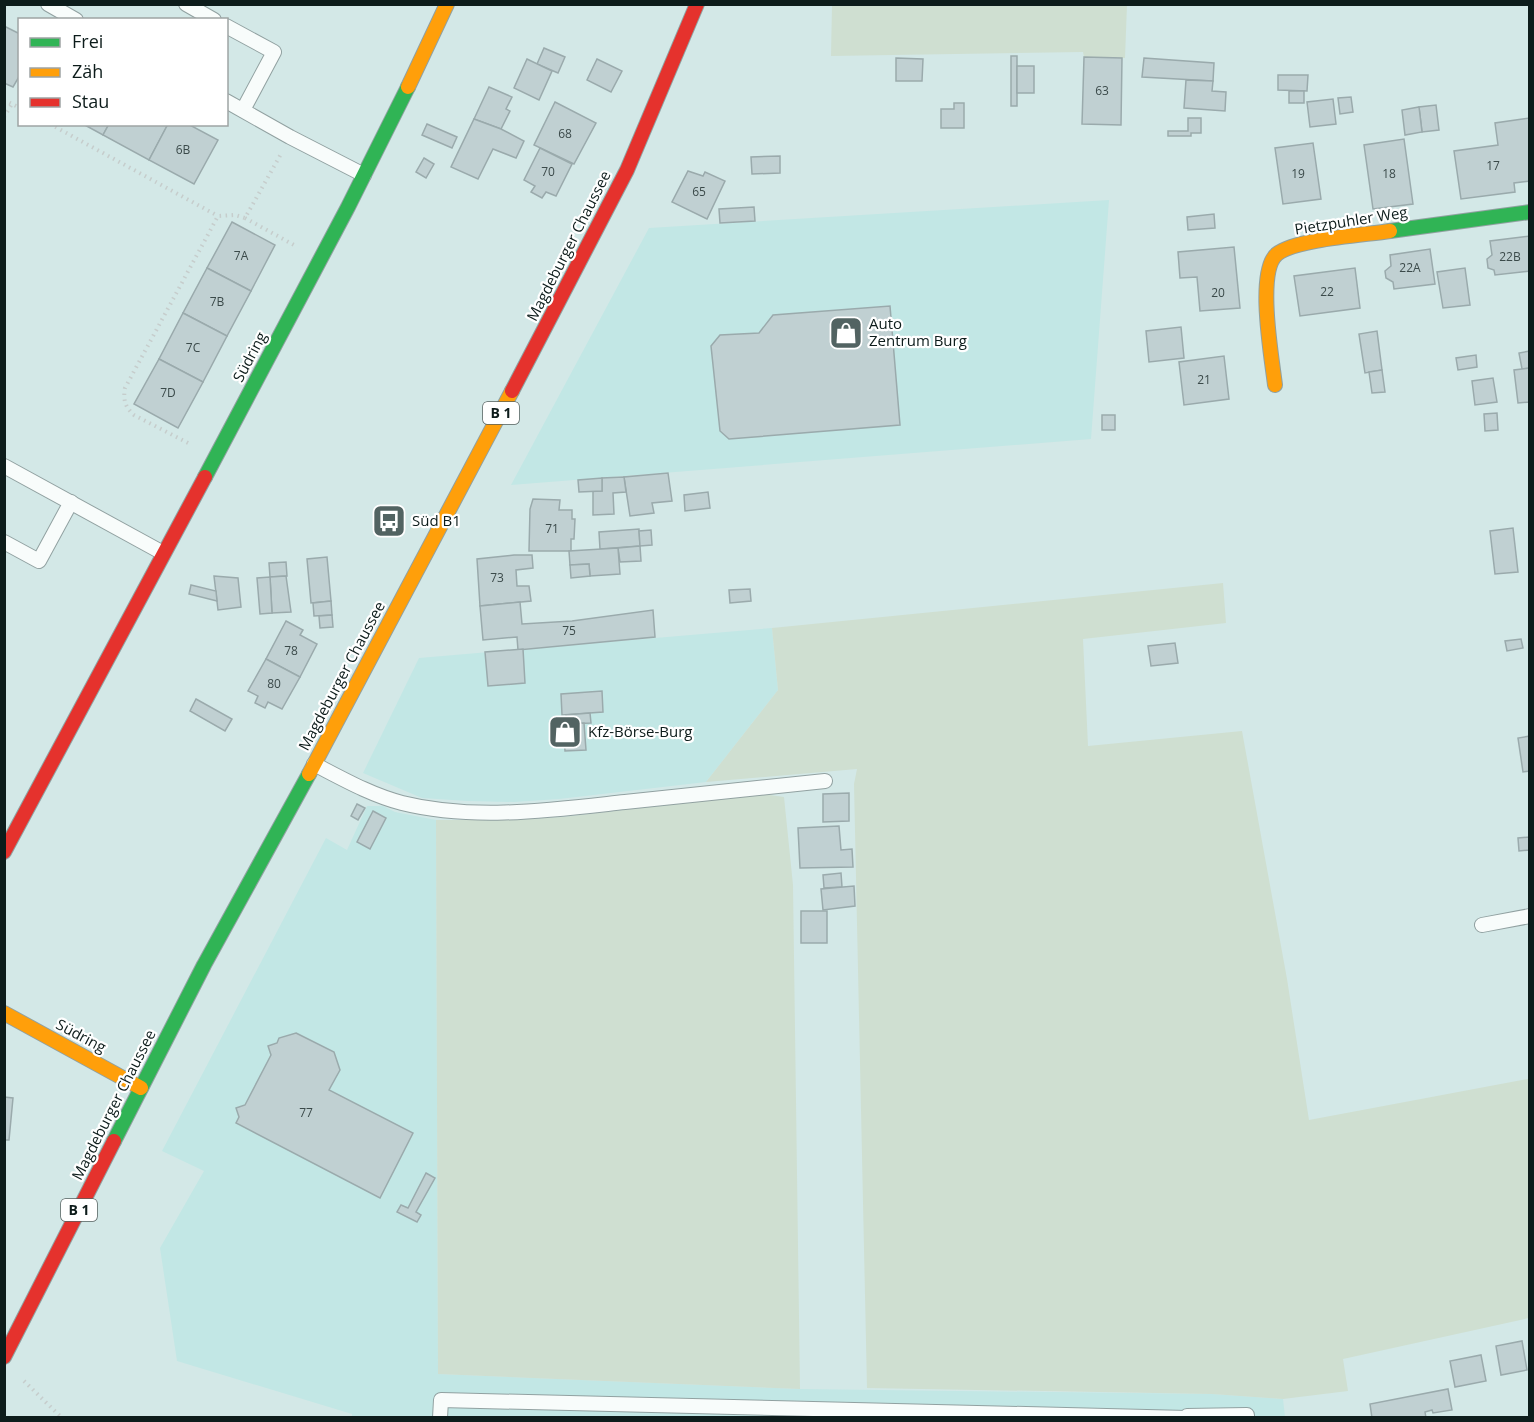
<svg xmlns="http://www.w3.org/2000/svg" width="1534" height="1422" font-family="'Open Sans',sans-serif">
<rect width="100%" height="100%" fill="#d3e8e7"/>
<g fill="#c2e7e5">
<polygon points="1109,200 1091,439 511,485 649,228"/>
<polygon points="772,628 778,690 706,782 559,799 514,802 467,801 422,798 363,773 419,658"/>
<polygon points="367,806 383,806 395,812 436,820 438,1374 800,1389 1212,1394 1283,1399 1285,1417 352,1417 352,1414 177,1361 160,1248 204,1171 162,1151 326,838 347,850"/>
</g>
<g fill="#cfdfd1">
<polygon points="832,5 1127,5 1125,58 1084,57 1083,52 831,56"/>
<polygon points="1223,583 1226,623 1083,639 1088,746 1242,731 1287,979 1309,1120 1528,1079 1529,1318 1343,1359 1348,1391 1283,1399 1212,1394 867,1388 854,784 857,769 706,782 778,690 772,628"/>
<polygon points="763,794 784,797 793,885 800,1389 438,1374 436,820 507,820 562,817"/>
</g>
<g fill="#c0d0d2" stroke="#9aaaac" stroke-width="1.5">
<polygon points="4,26 20,34 20,75 13,87 4,83"/>
<polygon points="544,48 565,57 558,73 537,64"/>
<rect x="1011" y="56" width="6" height="50"/>
<polygon points="1084,57 1122,58 1121,125 1082,124"/>
<polygon points="896,58 923,59 922,81 896,81"/>
<polygon points="1144,58 1214,63 1213,81 1142,77"/>
<polygon points="527,59 552,71 539,100 514,88"/>
<polygon points="597,59 622,71 611,92 587,80"/>
<rect x="1017" y="66" width="17" height="27"/>
<polygon points="1278,75 1308,75 1307,91 1278,90"/>
<polygon points="1186,80 1213,81 1212,91 1226,92 1225,111 1184,108"/>
<polygon points="489,87 512,97 506,109 510,111 501,129 474,119"/>
<rect x="1289" y="91" width="15" height="12"/>
<polygon points="1351,97 1353,112 1340,114 1338,98"/>
<polygon points="1333,99 1336,124 1310,127 1307,102"/>
<polygon points="555,102 596,123 574,164 534,145"/>
<polygon points="954,103 964,103 964,128 941,128 941,109 954,109"/>
<polygon points="1436,105 1439,130 1422,132 1419,107"/>
<polygon points="1419,107 1422,132 1405,135 1402,110"/>
<polygon points="1188,118 1201,118 1201,133 1191,133 1191,136 1168,136 1168,131 1188,131"/>
<polygon points="1530,118 1530,181 1514,183 1515,192 1461,199 1454,151 1498,145 1495,123"/>
<polygon points="474,119 501,129 524,141 516,158 493,149 478,179 451,167"/>
<polygon points="83,124 109,124 103,135"/>
<polygon points="109,124 168,124 149,160 103,135"/>
<polygon points="168,124 188,124 218,140 194,184 149,160"/>
<polygon points="427,124 457,137 452,148 422,135"/>
<polygon points="1404,139 1413,204 1373,209 1364,145"/>
<polygon points="1313,143 1321,199 1283,204 1275,148"/>
<polygon points="540,148 572,164 556,196 546,192 542,198 531,192 535,186 524,180"/>
<polygon points="780,156 780,173 752,174 751,157"/>
<polygon points="424,158 434,164 426,178 416,172"/>
<polygon points="688,171 703,176 705,172 725,181 707,219 672,202"/>
<polygon points="754,207 755,221 720,223 719,209"/>
<polygon points="1214,214 1215,228 1188,230 1187,217"/>
<polygon points="232,222 275,245 251,291 207,268"/>
<polygon points="1530,236 1530,271 1495,275 1494,270 1488,268 1487,259 1492,255 1490,241"/>
<polygon points="1234,247 1240,308 1200,311 1197,277 1180,278 1178,252"/>
<polygon points="1430,249 1435,284 1394,289 1393,282 1386,278 1385,271 1391,266 1390,255"/>
<polygon points="207,268 251,291 227,336 183,313"/>
<polygon points="1355,268 1360,308 1300,316 1294,276"/>
<polygon points="1465,268 1470,305 1443,308 1437,272"/>
<polygon points="890,306 900,425 729,439 720,431 711,346 720,335 759,333 773,315"/>
<polygon points="183,313 227,336 203,382 159,359"/>
<polygon points="1181,327 1184,358 1149,362 1146,331"/>
<polygon points="1377,331 1382,370 1365,373 1359,334"/>
<polygon points="1530,351 1530,368 1522,369 1519,353"/>
<polygon points="1476,355 1477,367 1458,370 1456,358"/>
<polygon points="1224,356 1229,399 1184,405 1179,362"/>
<polygon points="159,359 203,382 178,428 134,404"/>
<polygon points="1530,368 1530,402 1518,403 1514,370"/>
<polygon points="1382,370 1385,392 1372,393 1369,372"/>
<polygon points="1493,378 1497,402 1475,405 1472,381"/>
<polygon points="1497,413 1498,430 1485,431 1484,414"/>
<rect x="1102" y="415" width="13" height="15"/>
<polygon points="668,473 672,501 652,503 654,513 630,516 624,477"/>
<polygon points="624,477 626,492 613,493 614,514 593,515 593,491 602,491 602,478"/>
<polygon points="602,478 602,491 579,492 578,480"/>
<polygon points="708,492 710,508 685,511 684,495"/>
<polygon points="533,499 560,500 559,510 572,510 572,519 575,519 574,539 571,539 571,551 529,551 530,509"/>
<polygon points="1513,528 1518,572 1495,574 1490,531"/>
<polygon points="639,529 640,546 600,549 599,532"/>
<polygon points="651,530 652,545 640,546 639,531"/>
<polygon points="640,546 641,561 620,562 618,548"/>
<polygon points="618,548 620,574 590,576 589,564 570,565 569,551"/>
<polygon points="514,555 532,555 533,568 516,570 517,586 529,586 531,601 480,606 477,559"/>
<polygon points="327,557 331,601 311,603 307,559"/>
<polygon points="286,562 287,576 270,577 269,563"/>
<polygon points="589,564 590,576 571,578 570,565"/>
<polygon points="214,576 238,578 241,607 218,610"/>
<polygon points="286,576 291,612 272,613 270,577"/>
<polygon points="270,577 272,613 260,614 257,578"/>
<polygon points="191,585 216,591 217,601 189,594"/>
<polygon points="750,589 751,601 730,603 729,590"/>
<polygon points="331,601 332,615 314,616 313,603"/>
<polygon points="520,602 522,624 572,621 653,610 655,637 518,650 517,637 483,640 480,606"/>
<polygon points="332,615 333,627 320,628 319,616"/>
<polygon points="286,621 303,630 300,635 317,644 300,677 266,659"/>
<polygon points="1521,639 1523,648 1507,651 1505,641"/>
<polygon points="1175,643 1178,663 1151,666 1148,646"/>
<polygon points="523,649 525,683 488,686 485,652"/>
<polygon points="266,659 300,677 282,709 268,702 265,708 255,703 258,696 248,691"/>
<polygon points="602,691 603,712 562,715 561,694"/>
<polygon points="196,699 232,719 225,731 190,711"/>
<polygon points="590,713 591,723 566,724 566,715"/>
<polygon points="584,723 586,750 565,751 563,724"/>
<polygon points="1530,736 1530,771 1523,772 1518,738"/>
<polygon points="849,793 849,821 823,822 823,794"/>
<polygon points="357,804 365,808 358,820 351,816"/>
<polygon points="373,811 386,818 370,849 357,842"/>
<polygon points="839,826 841,850 852,849 853,867 800,868 798,828"/>
<polygon points="1530,837 1530,850 1519,851 1518,838"/>
<polygon points="841,873 842,887 824,888 823,875"/>
<polygon points="854,886 855,906 823,910 821,889"/>
<rect x="801" y="911" width="26" height="32"/>
<polygon points="296,1033 334,1052 340,1070 329,1090 413,1133 380,1198 236,1123 239,1117 236,1108 245,1105 271,1055 268,1046 277,1043 279,1038"/>
<polygon points="4,1097 13,1098 9,1140 4,1140"/>
<polygon points="426,1173 435,1178 416,1212 421,1215 417,1222 397,1212 401,1205 408,1208"/>
<polygon points="1522,1341 1527,1370 1501,1375 1496,1346"/>
<polygon points="1481,1355 1486,1381 1455,1387 1450,1361"/>
<polygon points="1448,1389 1452,1410 1433,1413 1432,1410 1425,1412 1426,1418 1372,1418 1370,1404"/>
</g>
<g fill="none" stroke-linecap="round" stroke-linejoin="round">
<defs>
<g id="lane">
<polyline points="48,4 76,20"/>
<polyline points="186,4 214,20"/>
<polyline points="226,26 274,52 243,110"/>
<polyline points="226,101 290,137 364,175"/>
<polyline points="4,466 163,553"/>
<polyline points="4,542 39,561 71,502"/>
<path d="M 314,764 C 343,779 371,795 402,803 C 474,821 552,810 625,802 C 691,795 758,788 825,781"/>
<polyline points="1482,925 1530,916"/>
<polyline points="1187,1416 1247,1415 1247,1418"/>
<polyline points="440,1418 441,1400 1187,1418"/>
</g>
<g id="fast">
<polyline points="1390,231 1530,212"/>
<polyline points="205,477 348,207 408,87"/>
<polyline points="114,1141 204,965 309,774"/>
</g>
<g id="slow">
<polyline points="408,87 447,4"/>
<path d="M 1275,385 C 1272,359 1256,271 1277,254 C 1296,239 1364,235 1390,231"/>
<polyline points="309,774 512,391"/>
<polyline points="4,1013 141,1088"/>
</g>
<g id="jam">
<polyline points="512,391 627,170 697,4"/>
<polyline points="4,852 205,477"/>
<polyline points="4,1357 114,1141"/>
</g>
</defs>
<use href="#lane" stroke="#91a1a1" stroke-width="16"/>
<use href="#fast" stroke="#91a1a1" stroke-width="16"/>
<use href="#slow" stroke="#91a1a1" stroke-width="16"/>
<use href="#jam" stroke="#91a1a1" stroke-width="16"/>
<g stroke="#c6cdcc" stroke-width="4" stroke-dasharray="1.5 4.5" stroke-linecap="butt">
<polyline points="4,100 20,108"/>
<polyline points="4,117 12,104"/>
<polyline points="50,124 218,216"/>
<polyline points="245,218 294,245"/>
<path d="M 188,443 L 134,415 C 125,407 123,400 125,388 L 218,216 L 235,215 L 245,218 L 281,154"/>
<polyline points="24,1381 62,1418"/>
</g>
<use href="#lane" stroke="#f8fcfb" stroke-width="14"/>
<use href="#fast" stroke="#30b455" stroke-width="14"/>
<use href="#slow" stroke="#ff9f0a" stroke-width="14"/>
<use href="#jam" stroke="#e5322d" stroke-width="14"/>
</g>
<defs>
<symbol id="shop-square" viewBox="-11 -11 22 22"><rect x="-9" y="-9" width="18" height="18" rx="4" fill="#526362" stroke="#fff"/><path d="M-5-2.5h2.3a2.7 3.5 0 0 1 5.4 0H5L5.5 6h-11ZM-1.5-2.5h3a1.5 2.3 0 0 0-3 0Z" fill="#fff"/></symbol>
<symbol id="bus-square" viewBox="-11 -11 22 22"><rect x="-9" y="-9" width="18" height="18" rx="4" fill="#526362" stroke="#fff"/><path d="M-5-6H5V4H4V6H2V4H-2V6H-4V4H-5ZM-3.5-4V0h7V-4ZM-3.5 1.2v1.5H-2V1.2ZM2 1.2v1.5H3.5V1.2Z" fill="#fff"/></symbol>
</defs>
<g fill-rule="evenodd">
<use href="#shop-square" x="827" y="314" width="38" height="38"/>
<use href="#bus-square" x="370" y="502" width="38" height="38"/>
<use href="#shop-square" x="546" y="713" width="38" height="38"/>
</g>
<g text-anchor="middle" stroke-width="4.5" stroke-linejoin="round" paint-order="stroke">
<g font-size="12" fill="#3b4a4a">
<text x="1102" y="95">63</text>
<text x="565" y="138">68</text>
<text x="183" y="154">6B</text>
<text x="1493" y="170">17</text>
<text x="548" y="176">70</text>
<text x="1298" y="178">19</text>
<text x="1389" y="178">18</text>
<text x="699" y="196">65</text>
<text x="241" y="260">7A</text>
<text x="1510" y="261">22B</text>
<text x="1410" y="272">22A</text>
<text x="1327" y="296">22</text>
<text x="1218" y="297">20</text>
<text x="217" y="306">7B</text>
<text x="193" y="352">7C</text>
<text x="1204" y="384">21</text>
<text x="168" y="397">7D</text>
<text x="552" y="533">71</text>
<text x="497" y="582">73</text>
<text x="569" y="635">75</text>
<text x="291" y="655">78</text>
<text x="274" y="688">80</text>
<text x="306" y="1117">77</text>
</g>
<g fill="#fff" stroke="#56605f" stroke-width="1.5">
<rect x="483" y="402" width="36" height="22" rx="4.5"/>
<rect x="61" y="1199" width="36" height="22" rx="4.5"/>
</g>
<g font-size="14" font-weight="bold" fill="#0d1c1b">
<text x="501" y="418">B 1</text>
<text x="79" y="1215">B 1</text>
</g>
<g font-size="15" fill="#0d1c1b" stroke="#fff">
<text transform="translate(1351 221) rotate(-9)" y="5">Pietzpuhler Weg</text>
<text transform="translate(569 246) rotate(-63)" y="5">Magdeburger Chaussee</text>
<text transform="translate(250 357) rotate(-62)" y="5">Südring</text>
<text transform="translate(342 676) rotate(-62)" y="5">Magdeburger Chaussee</text>
<text transform="translate(81 1036) rotate(28)" y="5">Südring</text>
<text transform="translate(114 1105) rotate(-63)" y="5">Magdeburger Chaussee</text>
</g>
<g font-size="15" fill="#0d1c1b" stroke="#fff" text-anchor="start">
<text x="869" y="329">Auto<tspan x="869" dy="17">Zentrum Burg</tspan></text>
<text x="412" y="526">Süd B1</text>
<text x="588" y="737">Kfz-Börse-Burg</text>
</g>
</g>
<rect width="1534" height="1422" fill="none" stroke="#0d1c1b" stroke-width="12"/>
<rect x="18" y="18" width="210" height="108" fill="#ffffff" stroke="#9ea4a4" stroke-width="1.5"/>
<rect x="30" y="38" width="30" height="9" fill="#30b455" stroke="#9ea4a4" stroke-width="1.5"/>
<text x="72" y="48" font-size="18" fill="#0d1c1b">Frei</text>
<rect x="30" y="68" width="30" height="9" fill="#ff9f0a" stroke="#9ea4a4" stroke-width="1.5"/>
<text x="72" y="78" font-size="18" fill="#0d1c1b">Zäh</text>
<rect x="30" y="98" width="30" height="9" fill="#e5322d" stroke="#9ea4a4" stroke-width="1.5"/>
<text x="72" y="108" font-size="18" fill="#0d1c1b">Stau</text>
</svg>
